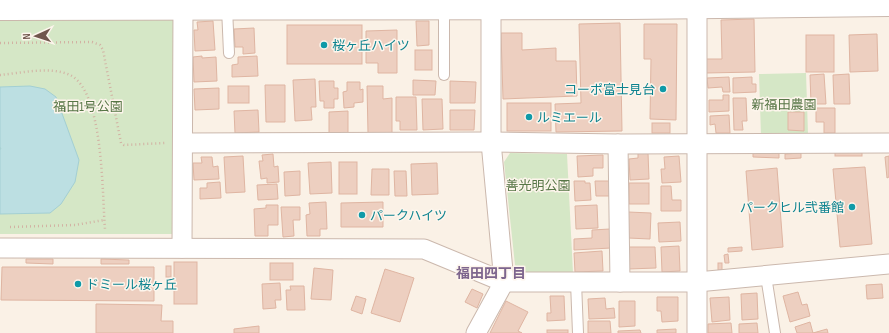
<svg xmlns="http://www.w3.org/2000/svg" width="889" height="333" font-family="'Sofia Sans Condensed','Noto Sans JP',sans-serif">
<rect width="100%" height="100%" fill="#faf1e6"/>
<g fill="#d5e7c6">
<polygon points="0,16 179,17 174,234 0,234"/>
<polygon points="806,73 808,134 761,136 759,74"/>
<polygon points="510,153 567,154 573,273 522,274 515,265 504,162"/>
</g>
<polygon fill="#bcdfe2" stroke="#a3cfd3" points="30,86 45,89 56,97 79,160 75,182 61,204 50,213 0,214 0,149 1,149 0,147 0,87"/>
<g fill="#edcfc0" stroke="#dfb5a2">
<polygon points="754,19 755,72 706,73 706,59 722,59 721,20"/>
<polygon points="213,21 215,50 195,51 194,30 198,30 197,22"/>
<polygon points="416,21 429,21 429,45 417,46"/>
<polygon points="620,23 622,131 556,132 555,104 581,103 579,24"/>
<polygon points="644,24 677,24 676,120 650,119 651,59 644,59"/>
<rect x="287" y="25" width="75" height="39"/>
<polygon points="254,28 255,53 243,54 243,47 235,47 234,29"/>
<polygon points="397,30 397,73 378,73 378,63 366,63 366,31"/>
<polygon points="501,33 522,33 522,50 556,48 556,61 576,61 577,96 503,99"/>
<polygon points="877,34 878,71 850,72 849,35"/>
<rect x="806" y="35" width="28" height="37"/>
<rect x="415" y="50" width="17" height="20"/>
<polygon points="202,56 202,58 216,57 217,81 194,82 193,57"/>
<polygon points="257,56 258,76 232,77 232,65 238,64 238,57"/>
<polygon points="824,74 826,104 811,104 810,75"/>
<polygon points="849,74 850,104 834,104 833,75"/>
<polygon points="729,77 730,92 723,92 722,87 708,88 707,78"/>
<polygon points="752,77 752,84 756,84 756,92 733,93 733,78"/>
<polygon points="315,79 316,107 311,107 312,120 295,121 293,80"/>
<polygon points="413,80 436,81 435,95 413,95"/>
<polygon points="319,81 334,81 334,88 338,88 338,99 334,99 334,108 324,108 324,101 320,101"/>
<polygon points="450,81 476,82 475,103 450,103"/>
<polygon points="347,82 360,82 360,90 363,89 363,102 354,103 354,107 344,108 343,92 347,91"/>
<polygon points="265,85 285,85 285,122 266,122"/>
<rect x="228" y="86" width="21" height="17"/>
<polygon points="367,86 383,86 383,99 392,98 392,133 368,133"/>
<polygon points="219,88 219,109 195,110 194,89"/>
<polygon points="723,95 729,95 729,111 709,112 709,100 723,100"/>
<polygon points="396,97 416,97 417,130 400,130 400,121 396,121"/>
<polygon points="733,98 746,98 747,121 742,121 743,130 734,130"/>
<polygon points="422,99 442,99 443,129 423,130"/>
<rect x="507" y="103" width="44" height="28"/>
<polygon points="816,108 835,108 835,133 824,133 824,122 816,122"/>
<polygon points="258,110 259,132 235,133 234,111"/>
<polygon points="450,110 475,110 474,130 450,130"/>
<polygon points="348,111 348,133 329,134 329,112"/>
<polygon points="788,112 804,112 804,131 788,130"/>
<polygon points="729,115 730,133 716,133 715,124 710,125 710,116"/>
<rect x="652" y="123" width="18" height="10"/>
<rect x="835" y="152" width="27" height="4"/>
<polygon points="638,153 648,153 649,179 630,180 629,159 638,158"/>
<polygon points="753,153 779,153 779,158 753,157"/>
<polygon points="801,153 801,158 785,159 785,154"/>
<polygon points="273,154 274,167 278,166 279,182 267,183 267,178 261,179 259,161 263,161 262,155"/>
<polygon points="603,155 603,168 593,168 593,176 578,177 577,156"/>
<polygon points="243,156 245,192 226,193 224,157"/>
<polygon points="679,156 681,182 662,183 661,169 665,169 664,157"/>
<polygon points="889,156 889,177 887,178 885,157"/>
<polygon points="201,157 212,157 213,167 218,166 219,179 194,180 193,163 202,163"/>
<polygon points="331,162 332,193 310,194 308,163"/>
<rect x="339" y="162" width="18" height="32"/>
<polygon points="437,163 438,194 412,195 411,164"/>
<polygon points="865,167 872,244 840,247 833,169"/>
<polygon points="777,168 783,247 752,250 746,171"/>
<polygon points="372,169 389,169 389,195 371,195"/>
<polygon points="300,171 300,195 285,196 284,172"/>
<polygon points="394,171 406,171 407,196 395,196"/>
<polygon points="574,181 585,181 585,183 590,183 591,200 575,201"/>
<polygon points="595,181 609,181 610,196 596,196"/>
<polygon points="220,182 221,198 200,199 200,188 207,188 207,183"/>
<rect x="629" y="183" width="20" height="21"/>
<polygon points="277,184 278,199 258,200 257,185"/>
<polygon points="661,186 671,186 672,200 681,200 681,211 661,211"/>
<polygon points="326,202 327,229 320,229 320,236 307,236 306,215 310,214 309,203"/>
<polygon points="383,202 383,227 341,227 341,203"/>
<polygon points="266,205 278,205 278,225 268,225 268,236 255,236 254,209 266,208"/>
<polygon points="597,205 598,228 576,229 575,206"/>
<polygon points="281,207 300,207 300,220 293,220 294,236 283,237"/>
<polygon points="628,212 651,213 650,239 628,238"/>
<polygon points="680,222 681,241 659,242 658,223"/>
<polygon points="610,229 611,248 574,250 574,239 592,238 592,230"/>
<polygon points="679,246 680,271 662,272 661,247"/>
<polygon points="628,247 655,247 656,268 628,269"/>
<polygon points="742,247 742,251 728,252 728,248"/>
<polygon points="602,251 603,271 575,272 574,253"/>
<polygon points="728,254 729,263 725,263 724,255"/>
<polygon points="26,259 53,259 53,264 26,263"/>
<polygon points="101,259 129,260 129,264 101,264"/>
<rect x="174" y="262" width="23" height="42"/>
<rect x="270" y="263" width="23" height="17"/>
<rect x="718" y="263" width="4" height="7"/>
<rect x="166" y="266" width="5" height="11"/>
<polygon points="2,267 154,267 154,301 1,300"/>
<polygon points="314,268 333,270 331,300 311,299"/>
<polygon points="385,269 414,278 400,322 371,313"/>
<polygon points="280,283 281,300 275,300 276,308 263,309 262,284"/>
<polygon points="882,284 883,298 867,299 866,285"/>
<polygon points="290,286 304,286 305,310 287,310 286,290 291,290"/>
<polygon points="472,289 483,294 477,308 465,302"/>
<polygon points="798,292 802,305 807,304 810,316 790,322 783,296"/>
<polygon points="757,293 758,319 742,320 741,294"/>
<polygon points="356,296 366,299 362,314 351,310"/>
<polygon points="550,296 564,296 565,320 547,321 547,313 551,313"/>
<polygon points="657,297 678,297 678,321 662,322 661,311 657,311"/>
<polygon points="729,297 730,320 712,322 710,298"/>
<polygon points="605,298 606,309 614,308 615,318 589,319 588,299"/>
<polygon points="506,301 528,312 518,331 522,333 490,333"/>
<polygon points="619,301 635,301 635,326 619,327"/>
<polygon points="96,304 162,305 161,321 173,321 173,333 96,333"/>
<polygon points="588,321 610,321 611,333 588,333"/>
<polygon points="810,322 813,333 797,333 795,327"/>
<polygon points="731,323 732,333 708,333 708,324"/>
<polygon points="757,323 758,333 739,333 739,324"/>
<polygon points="259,326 259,333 234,333 234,329"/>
<polygon points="676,329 676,333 657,333 657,330"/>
<polygon points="827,329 828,333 813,333"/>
<rect x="547" y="330" width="21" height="3"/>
<polygon points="640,330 641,333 618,333 618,331"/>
</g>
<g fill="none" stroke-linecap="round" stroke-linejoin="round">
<defs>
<g id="service">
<polyline points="227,8 229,53"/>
<polyline points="444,8 444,75"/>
<polyline points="766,276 775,333"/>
<polyline points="576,282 578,333"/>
</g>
<g id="minor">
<polyline points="183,143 491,142 618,144 889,143"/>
<polyline points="618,144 620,282"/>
<polyline points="0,248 424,249 504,282 697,282 889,264"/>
<polyline points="182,248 183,8"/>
<polyline points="476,333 504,282 491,142 491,8"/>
<polyline points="697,333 697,7 699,0"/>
</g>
<polyline id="tertiary" points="0,9 628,8 889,5"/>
</defs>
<use href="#service" stroke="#cbb8ad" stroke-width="12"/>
<use href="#minor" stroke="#cbb8ad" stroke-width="21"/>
<use href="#tertiary" stroke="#cbb8ad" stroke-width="24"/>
<g stroke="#d2b2a3" stroke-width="2.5" stroke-dasharray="1 3" stroke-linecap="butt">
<polyline points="0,43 92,42 100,45 103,50 121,143 124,145 165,143"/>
<path d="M 0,75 C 21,73 51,66 70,75 C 104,91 102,195 105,229"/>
<polyline points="10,227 75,225 104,220"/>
</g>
<use href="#service" stroke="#fff" stroke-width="10"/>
<use href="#minor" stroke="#fff" stroke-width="19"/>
<use href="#tertiary" stroke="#fff" stroke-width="22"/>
</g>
<g fill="#0f9aa8" stroke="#fdf5ec" stroke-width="1.5">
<circle cx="324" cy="45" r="4"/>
<circle cx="663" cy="89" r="4"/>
<circle cx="529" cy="117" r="4"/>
<circle cx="852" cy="207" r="4"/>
<circle cx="362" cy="215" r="4"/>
<circle cx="78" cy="284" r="4"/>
</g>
<g text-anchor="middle" stroke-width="3" stroke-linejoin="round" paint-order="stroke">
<g font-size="13" fill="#0d838f" stroke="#fdf5ec" text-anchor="start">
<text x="332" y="50">桜ヶ丘ハイツ</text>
<text x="655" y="94" text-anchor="end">コーポ富士見台</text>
<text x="537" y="122">ルミエール</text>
<text x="844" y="212" text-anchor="end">パークヒル弐番館</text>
<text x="370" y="220">パークハイツ</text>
<text x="86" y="289">ドミール桜ヶ丘</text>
</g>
<g font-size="13" fill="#577646" stroke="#fdf5ec">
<text x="784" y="109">新福田農園</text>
<text x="88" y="111">福田1号公園</text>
<text x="538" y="190">善光明公園</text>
</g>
<g font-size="14" font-weight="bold" fill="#7d658d" stroke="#fdf5ec">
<text x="491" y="278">福田四丁目</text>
</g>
</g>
<g transform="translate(36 36) rotate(267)" stroke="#fdf5ec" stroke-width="3" paint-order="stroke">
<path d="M0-3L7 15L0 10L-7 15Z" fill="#71574d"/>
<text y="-6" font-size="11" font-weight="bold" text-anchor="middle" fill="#71574d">N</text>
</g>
</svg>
